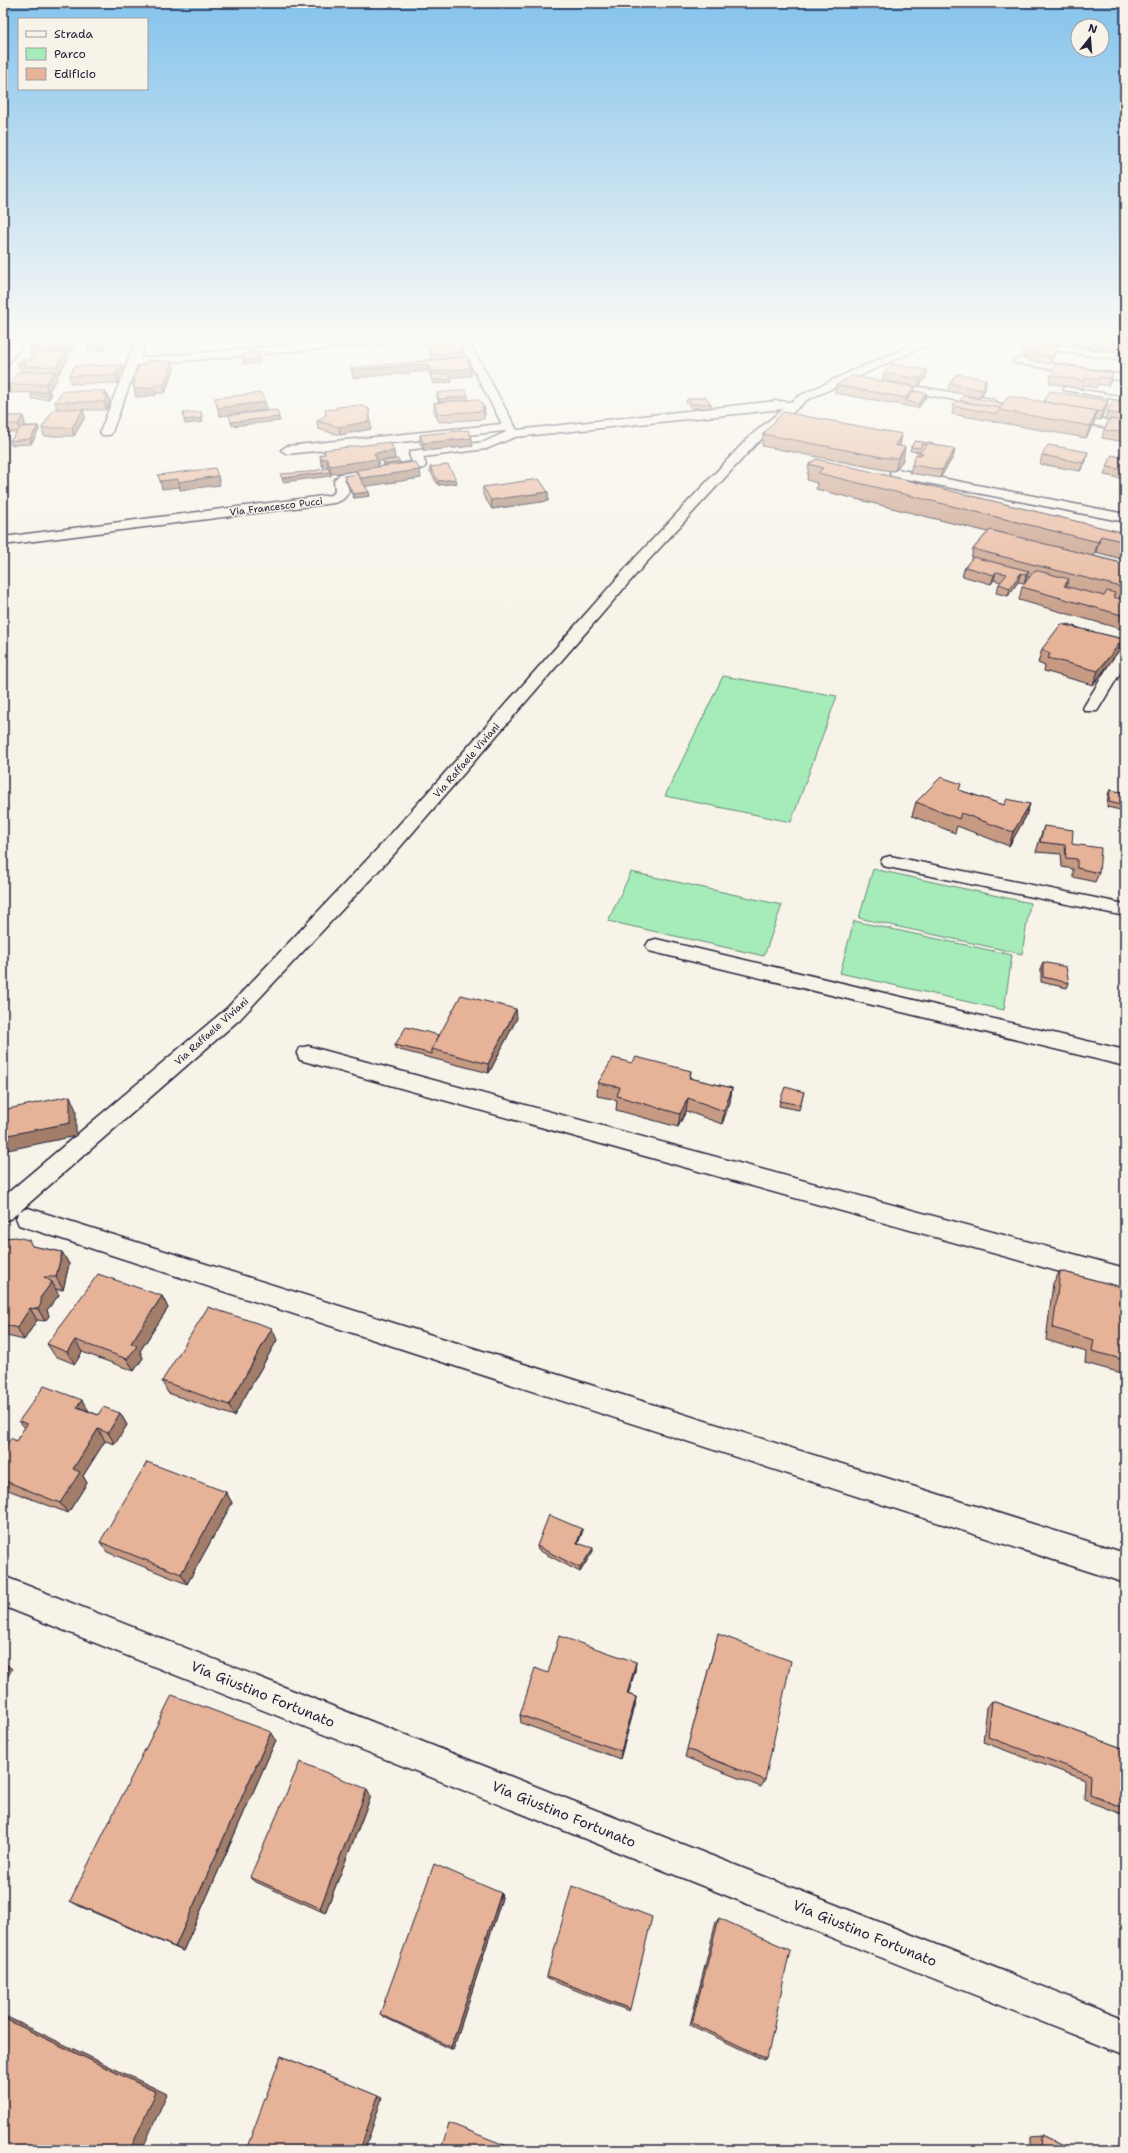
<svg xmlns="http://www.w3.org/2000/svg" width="1128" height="2153" font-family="'Shantell Sans',sans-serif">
<rect width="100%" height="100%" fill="#f7f3e8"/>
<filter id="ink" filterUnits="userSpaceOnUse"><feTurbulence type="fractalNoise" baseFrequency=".025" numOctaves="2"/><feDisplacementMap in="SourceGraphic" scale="8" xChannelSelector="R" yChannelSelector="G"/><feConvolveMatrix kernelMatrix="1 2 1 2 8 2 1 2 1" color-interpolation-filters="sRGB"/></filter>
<g filter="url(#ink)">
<g fill="#a5ecb9" stroke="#64877a">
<polygon points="723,676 837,696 791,822 665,796"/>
<polygon points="873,869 1030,903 1022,954 859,918"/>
<polygon points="631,872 782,905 764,956 608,921"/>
<polygon points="854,921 1012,955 1004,1010 840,973"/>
</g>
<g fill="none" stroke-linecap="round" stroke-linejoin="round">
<defs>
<polygon id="service" points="1066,387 1125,397 1125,401 1064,390 1064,388"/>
<g id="minor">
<polygon points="18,336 28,336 7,366 3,367 3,356"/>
<polygon points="138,336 148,336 140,358 398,336 439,336 434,339 137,365 112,432 110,435 102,435 100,432"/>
<path d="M 456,336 L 466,336 L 517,430 L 776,401 L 791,402 L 799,396 L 843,375 L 933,336 L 947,336 L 807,400 L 756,444 L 645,564 L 395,853 L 240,1019 L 20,1211 L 28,1208 L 1125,1553 L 1125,1583 L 28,1228 L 19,1225 L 16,1218 L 19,1211 L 12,1218 L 3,1221 L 3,1197 L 226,1009 L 381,845 L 635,558 L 748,438 L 783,409 L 515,437 L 486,449 L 423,457 L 426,465 L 424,468 L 349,480 L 347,481 L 349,492 C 344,499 342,501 334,503 L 3,545 L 3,537 L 331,495 L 335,492 L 334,480 L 340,474 L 412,462 L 409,454 L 411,451 L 484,442 L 506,432 L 505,431 L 287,454 L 281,450 L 287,446 L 502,424 Z"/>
<polygon points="973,336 999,336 1125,355 1125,361 978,339"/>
<polygon points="1019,358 1125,375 1125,381 1015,363 1013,361"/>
<polygon points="884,381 992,399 998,403 992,407 880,386 878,384"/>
<polygon points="1065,412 1125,423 1125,431 1061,419 1059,416"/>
<polygon points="896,469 1125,514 1125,522 891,476 890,473 891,470"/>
<polygon points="1125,647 1125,665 1099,708 1097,711 1085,711 1083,708 1117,652 1120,649"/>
<polygon points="890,856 1125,904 1125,916 883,866 881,862 883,858"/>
<polygon points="656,939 1125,1050 1125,1066 649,951 646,946 649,941"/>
<polygon points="308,1046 1125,1268 1125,1290 300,1060 297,1054 300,1048"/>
<polygon points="3,1576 1125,2019 1125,2055 3,1606"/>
</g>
</defs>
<use href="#service" stroke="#22223b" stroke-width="3"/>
<use href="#minor" stroke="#22223b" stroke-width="3"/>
<use href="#service" fill="#f7f3e8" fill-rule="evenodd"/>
<use href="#minor" fill="#f7f3e8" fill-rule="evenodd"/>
</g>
<g fill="#c69a83" stroke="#22223b">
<polygon points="72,336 75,346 70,354 67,354 68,359 59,374 55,374 57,379 48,392 10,393 8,385 25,372 25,371 21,371 18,363 30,360 33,355 31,355 29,347"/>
<polygon points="1021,336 1044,336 1041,341 1056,351 1050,364 1029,361 1029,358 1021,358 1023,350 1030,343 1018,341 1019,337"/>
<polygon points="1075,336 1125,336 1125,353 1072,345"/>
<polygon points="427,342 462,352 462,358 470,366 471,368 471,376 451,377 452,382 433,384 428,371 353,378 351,368 423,362 423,360 431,360 428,349"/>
<polygon points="88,347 106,347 104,351 89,351"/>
<polygon points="248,351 259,359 260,363 243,364 243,360 248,354"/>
<polygon points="122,365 124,373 118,383 71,384 69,376"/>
<polygon points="174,369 165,393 156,393 156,395 136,397 134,387 132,379"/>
<polygon points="927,370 926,378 918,387 882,380 884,373"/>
<polygon points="1113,373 1111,380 1108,386 1097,384 1096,388 1083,385 1082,389 1049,383 1051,375"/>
<polygon points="986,379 985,384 986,384 984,392 980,398 948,391 950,383"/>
<polygon points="836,385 915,387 914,391 926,393 926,397 918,408 835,393"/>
<polygon points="105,391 106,395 108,395 110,403 106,410 83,410 85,417 74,436 44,436 42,428 57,409 55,402"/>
<polygon points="50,392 51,396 49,399 32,399 31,395"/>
<polygon points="437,393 468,400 484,407 485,415 484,415 484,419 439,422 434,411 434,403 439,403 437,397"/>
<polygon points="215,398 265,402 267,410 220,416 217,406"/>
<polygon points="687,399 711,404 711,408 692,408 686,403"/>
<polygon points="1108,401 1106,409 1100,420 1095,419 1094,423 1086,438 952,414 953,406 1044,402"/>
<polygon points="1125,404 1125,442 1102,438 1104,430 1109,420 1105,420 1107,412"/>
<polygon points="369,409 371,429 340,435 318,429 317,421"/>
<polygon points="3,416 23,416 25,424 24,426 38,426 39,430 31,444 11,445 10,441 17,432 9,432 3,443"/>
<polygon points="763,434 900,446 903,460 895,471 885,470 762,446"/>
<polygon points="420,435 473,446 424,451 420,443"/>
<polygon points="915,441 955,449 953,457 940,478 910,473 912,465 919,455 919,452 910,451 911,447"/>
<polygon points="324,450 395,459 378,461 378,467 384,466 383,461 400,462 400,464 421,478 365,486 370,496 354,498 345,480 344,476 357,475 356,471 331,474 328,466 323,467 321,463 320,455 324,455"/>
<polygon points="1042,455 1086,461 1080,471 1040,464"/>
<polygon points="1125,458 1125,479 1104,475 1107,467"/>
<polygon points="809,464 1125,533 1125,560 1096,552 1094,556 1125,564 1125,630 1019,600 1022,587 1030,577 1027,577 1026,580 1024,583 1018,582 1008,596 996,593 999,584 1001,582 994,580 991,584 962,576 965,567 971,560 973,549 988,532 816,489 817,483 807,480"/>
<polygon points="430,467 457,483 438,485 430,471"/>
<polygon points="483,487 548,492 548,501 492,509 483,495"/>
<polygon points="1082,629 1123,639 1118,652 1093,685 1044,671 1045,666 1038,663 1042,649"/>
<polygon points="959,790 1004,805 1030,804 1025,818 1009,846 957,826 955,833 912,816 916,802"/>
<polygon points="1110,790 1125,793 1125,811 1107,807 1108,794"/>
<polygon points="1044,826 1072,844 1099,873 1095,882 1073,877 1073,869 1062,867 1061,854 1036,852 1041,835"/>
<polygon points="1043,962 1069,983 1067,988 1041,982 1041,967"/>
<polygon points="1125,990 1125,1009 1120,1007 1122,994"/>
<polygon points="517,1018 489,1073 396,1049 395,1045"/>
<polygon points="632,1063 691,1071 690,1078 732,1088 730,1102 722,1124 686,1111 678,1127 616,1110 617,1100 597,1096 598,1083"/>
<polygon points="804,1092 799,1110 779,1106 780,1101"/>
<polygon points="3,1238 32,1246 62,1252 69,1264 63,1290 55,1289 59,1295 47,1310 49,1316 45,1321 37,1320 24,1340 3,1335"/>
<polygon points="1060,1271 1125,1288 1125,1374 1085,1363 1086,1352 1046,1340 1053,1283"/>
<polygon points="162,1296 168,1308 140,1351 143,1358 134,1371 82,1352 75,1364 55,1356 47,1344"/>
<polygon points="277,1340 234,1416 168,1393 162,1381"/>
<polygon points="89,1411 98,1415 120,1413 127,1425 115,1444 105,1441 83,1476 87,1483 68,1513 3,1488 3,1450 16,1441 25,1428 19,1421"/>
<polygon points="226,1492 232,1503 187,1584 107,1552 100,1542"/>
<polygon points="582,1529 582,1533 578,1543 593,1551 580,1572 538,1550 537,1546"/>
<polygon points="718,1634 765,1780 761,1787 685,1757"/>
<polygon points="636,1662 635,1671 628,1694 636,1697 635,1706 620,1759 521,1723 520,1715 548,1673"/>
<polygon points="992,1701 1125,1749 1125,1815 1084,1800 1085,1780 983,1742 987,1707"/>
<polygon points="271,1732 276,1740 183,1951 79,1906 70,1901"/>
<polygon points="371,1796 325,1913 256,1882 250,1877"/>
<polygon points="501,1893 502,1898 453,2050 384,2017 380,2014"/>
<polygon points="719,1918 767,2059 764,2060 690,2025 716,1922"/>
<polygon points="547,1976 630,2009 629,2011 547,1979"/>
<polygon points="1042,2135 1073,2150 1031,2150 1031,2136"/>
</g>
<g fill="#a17d6a" stroke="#22223b">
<polygon points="70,336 72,336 75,346 70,354 68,346 69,339"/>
<polygon points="1043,336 1044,336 1044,337 1038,344 1039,340"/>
<polygon points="105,343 106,347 104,351 103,347"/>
<polygon points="1058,343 1056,351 1050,364 1052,357"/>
<polygon points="66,352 68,359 59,374 57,366"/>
<polygon points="467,360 470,360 470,367"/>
<polygon points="172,362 174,369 165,393 164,385"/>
<polygon points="427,364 428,371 353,378 352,370"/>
<polygon points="122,365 124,373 118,383 116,375"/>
<polygon points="471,368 471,376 433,379 431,375 431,372"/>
<polygon points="927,370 926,378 918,387 920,379"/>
<polygon points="55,371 57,379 48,392 46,384"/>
<polygon points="1113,373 1111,380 1108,386 1110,378"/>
<polygon points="451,379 452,382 433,384 433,380"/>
<polygon points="986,379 985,386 986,384 984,392 980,398 983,384"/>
<polygon points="155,385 156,393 156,395 136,397 134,389"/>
<polygon points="915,387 913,395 906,401 906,398"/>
<polygon points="105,391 107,397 108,395 110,403 106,410 103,395"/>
<polygon points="50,392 51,396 49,399 48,395"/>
<polygon points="926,393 926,397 918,408 919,404"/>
<polygon points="468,396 468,400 439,403 439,399"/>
<polygon points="1108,401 1106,409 1100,420 1102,412"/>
<polygon points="265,402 267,410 220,416 218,408"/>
<polygon points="482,407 484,407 485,415 484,415 484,411"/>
<polygon points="83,409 85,417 74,436 72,428"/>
<polygon points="369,409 371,429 340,435 339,427"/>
<polygon points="1097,411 1094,423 1086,438 1090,426"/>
<polygon points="201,412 203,422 185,424 184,420"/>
<polygon points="23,416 25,424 20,432 18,424"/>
<polygon points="279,417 280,421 232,426 231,422"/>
<polygon points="6,424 9,432 3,443 3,430"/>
<polygon points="38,426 39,430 31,444 30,439"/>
<polygon points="902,434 900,446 895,445"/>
<polygon points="472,438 473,446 424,451 423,443"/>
<polygon points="905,447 903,460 895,471 898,458"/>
<polygon points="955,449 953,457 940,478 942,470"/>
<polygon points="394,451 395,459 378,461 378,468 331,474 330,466 374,453"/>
<polygon points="1088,452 1086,461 1080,471 1083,463"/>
<polygon points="327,458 328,466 323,467 321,459"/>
<polygon points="400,462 400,466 385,468 385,464"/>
<polygon points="420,470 421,478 362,487 361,478"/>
<polygon points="330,472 331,476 283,482 282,478"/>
<polygon points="218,476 220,485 180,490 178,482"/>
<polygon points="178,479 180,487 162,489 160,481"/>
<polygon points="456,479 457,483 438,485 438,481"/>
<polygon points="369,492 370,496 354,498 353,494"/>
<polygon points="548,492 548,501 492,509 491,500"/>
<polygon points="1101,536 1096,552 1093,558 1098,542"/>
<polygon points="1029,571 1026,580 1024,583 1026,575"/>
<polygon points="996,572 994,580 991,584 994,575"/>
<polygon points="1021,573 1018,582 1008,596 1010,588"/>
<polygon points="1069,579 1065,591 1060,599 1064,586"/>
<polygon points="1123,639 1118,652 1093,685 1098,671"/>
<polygon points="1030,804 1025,818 1009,846 1013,832"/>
<polygon points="516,1009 517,1018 489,1073 488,1064"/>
<polygon points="732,1088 730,1102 722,1124 724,1111"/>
<polygon points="70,1096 76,1110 76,1136 3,1151 3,1136"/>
<polygon points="688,1098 686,1111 678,1127 680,1114"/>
<polygon points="62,1252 69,1264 63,1290 56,1277"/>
<polygon points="52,1282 59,1295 47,1310 49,1316 45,1321 38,1309 40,1298"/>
<polygon points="162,1296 168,1308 140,1351 143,1358 134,1371 127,1359 131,1343"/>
<polygon points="30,1308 37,1320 24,1340 17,1328"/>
<polygon points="272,1328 277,1340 234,1416 229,1405"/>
<polygon points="75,1340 82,1352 75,1364 67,1352"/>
<polygon points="3,1383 6,1388 3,1393"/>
<polygon points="82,1400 89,1411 77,1407"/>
<polygon points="120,1413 127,1425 115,1444 108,1433"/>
<polygon points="98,1429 105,1441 83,1476 87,1483 68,1513 60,1503 73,1469"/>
<polygon points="226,1492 232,1503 187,1584 181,1574"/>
<polygon points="582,1529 582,1533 577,1546 577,1543"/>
<polygon points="593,1548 593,1551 580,1572 580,1568"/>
<polygon points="3,1661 12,1669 3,1685"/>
<polygon points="636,1662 635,1671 626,1702 627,1694"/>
<polygon points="636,1697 635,1706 620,1759 621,1751"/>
<polygon points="271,1732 276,1740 183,1951 175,1947"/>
<polygon points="367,1789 371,1796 325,1913 320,1908"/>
<polygon points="501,1893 502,1898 453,2050 451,2047"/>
<polygon points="3,2015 167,2094 142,2150 130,2150 3,2018"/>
<polygon points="281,2056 382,2098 365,2150 360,2150"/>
</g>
<g fill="#e6b398" stroke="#22223b">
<polygon points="36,336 70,336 69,339 73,339 68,346 29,347"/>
<polygon points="1021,336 1043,336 1039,340 1019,337"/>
<polygon points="1087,336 1125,336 1125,342"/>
<polygon points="458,340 462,352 431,354 427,342"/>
<polygon points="1039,341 1058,343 1052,357 1031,353 1031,350 1023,350 1030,343 1038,344"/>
<polygon points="90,343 105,343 103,347 88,347"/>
<polygon points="248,351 256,351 259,359 243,360 243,353 249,354"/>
<polygon points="35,352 66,352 57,366 24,367 26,363 18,363 21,360 30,360"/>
<polygon points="461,357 462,358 423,362 423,360"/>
<polygon points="468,357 470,360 467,360 471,368 431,372 427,364 352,370 351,368"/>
<polygon points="146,360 172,362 164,385 155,385 154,387 134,389 135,379 132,379 140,365 145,365"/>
<polygon points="892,364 927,370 920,379 884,373"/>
<polygon points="1056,364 1113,373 1110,378 1099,377 1098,380 1085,378 1084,381 1051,375"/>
<polygon points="122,365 116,375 69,376 75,366"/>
<polygon points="55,371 46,384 8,385 18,372"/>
<polygon points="449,374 451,379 433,380 431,375"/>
<polygon points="956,374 986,379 983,384 986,384 982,390 950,383"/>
<polygon points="852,376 915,387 906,398 836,385"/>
<polygon points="465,390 468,396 439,399 437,393"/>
<polygon points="62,391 105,391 103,395 108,395 104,402 55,402"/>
<polygon points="914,391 926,393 919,404 906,401"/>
<polygon points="1050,391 1108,401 1102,412 1044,402"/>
<polygon points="50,392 48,395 31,395 31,393"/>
<polygon points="261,393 265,402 218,408 215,398"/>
<polygon points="963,396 1003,403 1000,408 960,401"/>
<polygon points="1008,396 1097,411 1090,426 999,410"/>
<polygon points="706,397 711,404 692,404 687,399"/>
<polygon points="478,399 484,407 482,407 484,411 438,414 434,403"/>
<polygon points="957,401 1000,408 998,414 953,406"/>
<polygon points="1112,402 1125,404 1125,415 1107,412"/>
<polygon points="360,405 369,409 370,421 339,427 317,421 326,415 325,410 337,409 337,407"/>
<polygon points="54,409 83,409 72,428 42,428"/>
<polygon points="277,410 279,417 231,422 229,415"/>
<polygon points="201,412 202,418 184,420 183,413"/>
<polygon points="783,412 902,434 895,445 905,447 898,458 887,458 763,434"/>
<polygon points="3,416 23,416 18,424 6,424 3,430"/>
<polygon points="1110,419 1125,422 1125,433 1104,430"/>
<polygon points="38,426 30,439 10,441 21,427"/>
<polygon points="468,430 472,438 423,443 420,435"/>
<polygon points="915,441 929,443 927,445 922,444 920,448 911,447"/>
<polygon points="390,442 394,451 374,453 377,459 330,466 327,458 321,459 320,455 325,454 324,450"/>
<polygon points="929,443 955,449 942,470 912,465 916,454 921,455 923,453 919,452"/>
<polygon points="1048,445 1088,452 1083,463 1042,455"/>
<polygon points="1112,455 1125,458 1125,470 1107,467"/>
<polygon points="398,459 400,462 385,464 383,461"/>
<polygon points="816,459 848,466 1125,533 1125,542 1101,536 1098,542 818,473 823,468 809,464"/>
<polygon points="415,462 420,470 361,478 356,470"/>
<polygon points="448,465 456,479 438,481 430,467"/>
<polygon points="215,468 218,476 178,482 178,479 160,481 158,475"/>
<polygon points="328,468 330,472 282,478 280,474 308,472"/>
<polygon points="357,474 369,492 353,494 344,476"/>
<polygon points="539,479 548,492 491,500 483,487"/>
<polygon points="990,530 1125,564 1125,588 973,549"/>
<polygon points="973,557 1029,571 1026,575 1021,573 1010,588 999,584 1007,574 996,572 994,575 965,567"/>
<polygon points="1035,570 1069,579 1064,586 1104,596 1107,591 1115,593 1113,597 1125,600 1125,616 1022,587"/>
<polygon points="1061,624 1123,639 1098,671 1048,658 1050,654 1042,649"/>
<polygon points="1068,624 1082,629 1065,625"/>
<polygon points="941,777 961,784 959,790 1004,805 1007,799 1030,804 1013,832 961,813 959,819 916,802"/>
<polygon points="1110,790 1125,793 1125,806 1109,802"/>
<polygon points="1044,826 1073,830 1072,844 1101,848 1099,873 1077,868 1077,859 1066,858 1065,845 1040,842"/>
<polygon points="1043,962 1066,967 1069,983 1043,977"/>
<polygon points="1125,990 1125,1003 1122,1003"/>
<polygon points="461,995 516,1009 488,1064 432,1049"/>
<polygon points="406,1027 439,1035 432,1049 432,1054 395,1045"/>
<polygon points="636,1057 691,1071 689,1078 732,1088 724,1111 688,1098 680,1114 617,1096 620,1087 598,1083 613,1058 632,1063"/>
<polygon points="785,1087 804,1092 800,1105 780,1101"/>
<polygon points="70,1096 70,1123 3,1136 3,1110"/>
<polygon points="16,1237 29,1240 32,1246 62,1252 56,1277 44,1277 52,1282 40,1298 41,1304 38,1309 30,1308 17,1328 3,1324 3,1238"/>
<polygon points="1060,1271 1125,1288 1125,1360 1092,1351 1094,1340 1053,1328"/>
<polygon points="98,1274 162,1296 131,1343 137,1346 127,1359 75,1340 67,1352 47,1344"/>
<polygon points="208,1307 272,1328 229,1405 162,1381"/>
<polygon points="44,1386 82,1400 77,1407 98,1415 103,1407 120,1413 108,1433 98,1429 73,1469 80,1472 60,1503 3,1480 3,1450 11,1438 16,1441 27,1424 19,1421"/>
<polygon points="147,1462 226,1492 181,1574 100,1542"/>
<polygon points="549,1515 582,1529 577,1543 593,1548 580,1568 537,1546"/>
<polygon points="718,1634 791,1661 765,1780 687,1749"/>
<polygon points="559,1636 636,1662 627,1694 636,1697 621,1751 520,1715 535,1668 548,1673"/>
<polygon points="172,1695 271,1732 175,1947 70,1901"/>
<polygon points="992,1701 1125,1749 1125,1808 1090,1795 1091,1775 988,1737"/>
<polygon points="300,1762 367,1789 320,1908 250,1877"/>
<polygon points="434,1864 501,1893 451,2047 380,2014"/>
<polygon points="572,1886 652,1917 630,2009 547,1976"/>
<polygon points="719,1918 790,1950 767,2059 692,2023"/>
<polygon points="3,2018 156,2092 130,2150 3,2150"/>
<polygon points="281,2056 378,2096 360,2150 246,2150"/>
<polygon points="449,2123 517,2150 441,2150"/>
<polygon points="1042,2135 1073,2150 1041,2150"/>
</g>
</g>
<linearGradient id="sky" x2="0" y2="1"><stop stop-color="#85c3ec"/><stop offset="0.53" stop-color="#fbfaf5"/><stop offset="1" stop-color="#fbfaf5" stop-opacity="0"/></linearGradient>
<rect width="1128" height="637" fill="url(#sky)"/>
<g text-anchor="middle" stroke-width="3" stroke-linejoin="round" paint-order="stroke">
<g font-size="10" fill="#22223b" stroke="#f7f3e8">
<text transform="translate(276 506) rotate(-7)" y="4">Via Francesco Pucci</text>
<text transform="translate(466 760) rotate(-49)" y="4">Via Raffaele Viviani</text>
<text transform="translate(211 1031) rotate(-42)" y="4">Via Raffaele Viviani</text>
</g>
<g font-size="14" fill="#22223b" stroke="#f7f3e8">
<text transform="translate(263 1694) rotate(22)" y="5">Via Giustino Fortunato</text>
<text transform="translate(564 1814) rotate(22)" y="5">Via Giustino Fortunato</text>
<text transform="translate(865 1933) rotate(22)" y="5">Via Giustino Fortunato</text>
</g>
</g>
<rect width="1128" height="2153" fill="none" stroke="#f7f3e8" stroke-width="16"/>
<rect x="8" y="8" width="1112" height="2137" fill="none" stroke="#22223b" stroke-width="1.5" filter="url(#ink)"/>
<rect x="18" y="18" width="130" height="72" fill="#f7f3e8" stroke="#a29fa3"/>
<rect x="26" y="31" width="20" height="6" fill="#f7f3e8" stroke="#a29fa3"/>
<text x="54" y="38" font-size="12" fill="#22223b">Strada</text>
<rect x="26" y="48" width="20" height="12" fill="#a5ecb9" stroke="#a29fa3"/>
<text x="54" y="58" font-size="12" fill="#22223b">Parco</text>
<rect x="26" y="68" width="20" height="12" fill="#e6b398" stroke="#a29fa3"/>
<text x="54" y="78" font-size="12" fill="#22223b">Edificio</text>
<g transform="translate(1090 38) rotate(17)"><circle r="19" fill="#f7f3e8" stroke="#a29fa3"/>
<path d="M0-3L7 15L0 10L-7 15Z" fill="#22223b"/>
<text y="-6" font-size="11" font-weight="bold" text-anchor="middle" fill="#22223b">N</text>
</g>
</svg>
